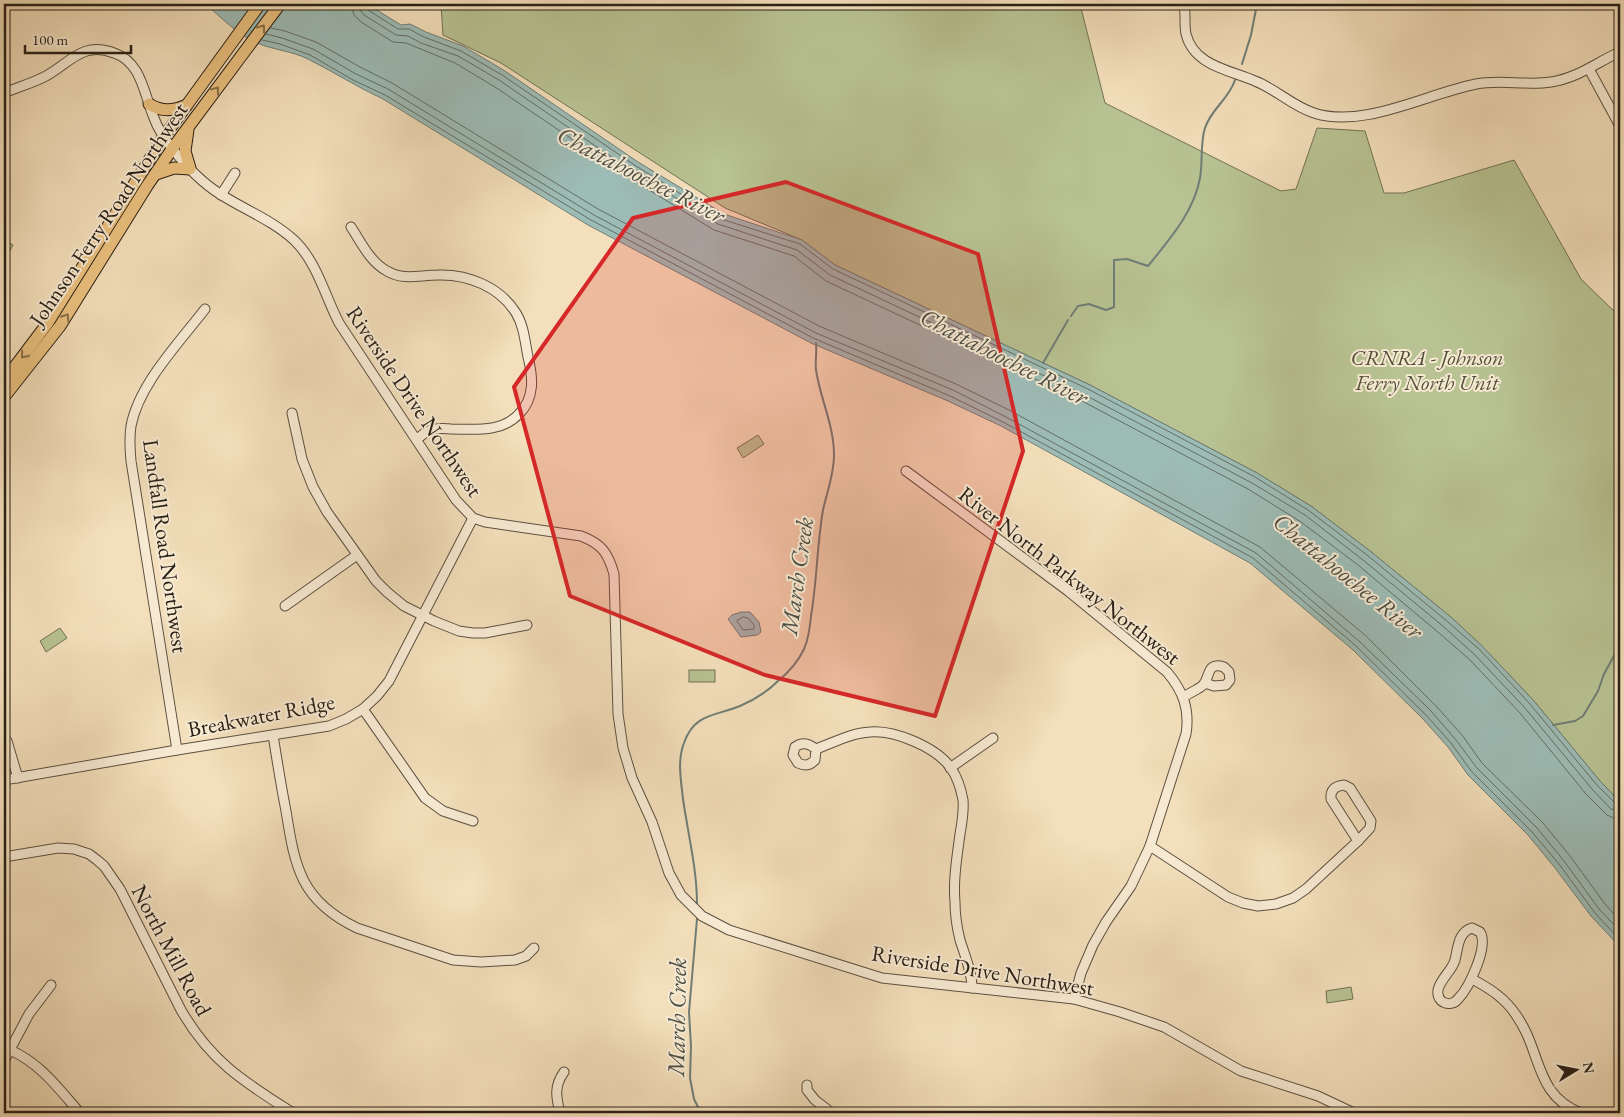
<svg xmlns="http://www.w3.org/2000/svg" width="1624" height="1117" font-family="'EB Garamond',serif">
<rect width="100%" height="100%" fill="#f3dfbb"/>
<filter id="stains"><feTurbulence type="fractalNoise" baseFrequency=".004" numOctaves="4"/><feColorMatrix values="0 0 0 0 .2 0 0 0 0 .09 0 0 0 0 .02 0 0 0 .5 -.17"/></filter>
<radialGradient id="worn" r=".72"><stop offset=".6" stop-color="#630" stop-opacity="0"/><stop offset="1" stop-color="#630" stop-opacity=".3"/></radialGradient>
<g fill="#b8c292" stroke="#707154">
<polygon points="441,4 1080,4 1105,103 1281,191 1296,189 1317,128 1365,131 1384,193 1404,193 1514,160 1581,279 1620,317 1620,802 1600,781 1534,701 1483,647 1452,618 1370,551 1311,506 1257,473 1090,385 835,265 802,240 725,208 501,63 443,35"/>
<polygon points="4,240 13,245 4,262"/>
<polygon points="758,435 764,444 743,458 737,448"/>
<polygon points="60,628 67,638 46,652 40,641"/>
<rect x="689" y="670" width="26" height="12"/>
<polygon points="1351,987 1353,999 1327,1003 1326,991"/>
</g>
<g fill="#9dbcb6" stroke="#6f7e76">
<path d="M 206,4 L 367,4 L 401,25 L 410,24 L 426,32 L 463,46 L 505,71 L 638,162 L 724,214 L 802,240 L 835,265 L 1090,385 L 1257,473 L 1311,506 L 1370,551 L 1452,618 L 1483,647 L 1534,701 L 1600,781 L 1620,802 L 1620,947 L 1591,916 L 1555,868 L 1528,835 L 1468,775 L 1448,747 L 1423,719 L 1353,650 L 1250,563 L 1001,426 L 948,401 L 811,343 L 588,225 L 383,99 C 357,87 334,72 308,59 C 292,51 274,50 257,43 C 239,35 221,18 206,4 Z"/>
<polygon points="741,612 750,612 759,622 761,632 757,635 741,637 728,619 732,615"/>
</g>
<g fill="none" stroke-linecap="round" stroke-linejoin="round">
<g stroke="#636e66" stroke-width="1">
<polyline points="351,4 354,15 361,22 393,42 406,43 455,63 495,87 628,177 714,230 794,256 826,281 1082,401 1248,489 1301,522 1358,565 1439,633 1470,660 1520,713 1586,794 1607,815 1614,818 1620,819"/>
<polyline points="359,4 360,10 364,15 396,35 408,36 421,43 458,56 499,80 632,171 718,224 797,250 830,275 1085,395 1252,483 1305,515 1363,560 1444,627 1475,655 1525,708 1592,789 1611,809 1620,811"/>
<polyline points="365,4 368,10 398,29 409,29 424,37 461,51 502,75 636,166 721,219 800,244 833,269 1088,389 1255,477 1308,510 1367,555 1448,622 1480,650 1530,704 1596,784 1615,803 1620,805"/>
<polyline points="271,28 285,31 316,42 360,67 392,83 598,209 819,326 956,384 1009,410 1260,547 1366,636 1436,706 1462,735 1482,763 1543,823 1570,856 1605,904 1620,921"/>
<polyline points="266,34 282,38 313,49 356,74 388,89 594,215 816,333 953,390 1006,417 1256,553 1360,642 1431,711 1456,740 1477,768 1537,828 1564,861 1599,909 1620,931"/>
<polyline points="262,40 280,44 310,55 353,80 385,95 591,220 813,338 950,396 1003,422 1253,558 1356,646 1426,715 1451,743 1472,772 1532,832 1559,864 1595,913 1620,940"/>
<polygon points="743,617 748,618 754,625 754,629 743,630 737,621"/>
</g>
<g stroke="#6f7e76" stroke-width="2">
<polyline points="1242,64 1251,35 1257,4"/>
<path d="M 1071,316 L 1078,306 L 1089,304 L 1106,310 L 1114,307 L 1114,260 L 1127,259 L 1148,266 C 1169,240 1194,212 1200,178 C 1203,162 1200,143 1205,128 C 1211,109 1229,99 1235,80"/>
<polyline points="1043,363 1068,320"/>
<polyline points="1553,725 1575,721 1583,716 1598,691 1604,674 1620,645"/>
<path d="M 697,904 C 697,869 688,834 683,799 C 681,780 677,761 684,743 C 694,713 716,716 740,706 C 754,700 768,691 778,681 C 789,672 798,662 804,649 C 809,638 810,627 811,616 C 817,581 817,545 823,510 C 827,492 834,474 834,455 C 834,425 820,398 816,370 C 815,361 817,352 816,343"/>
<polyline points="697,919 689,1012 691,1046 690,1078 694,1099 701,1113"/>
</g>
<defs>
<g id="minor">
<path d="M 1184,4 C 1186,14 1184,24 1186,34 C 1194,66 1230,70 1255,81 C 1276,89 1292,106 1314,113 C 1363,129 1426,94 1476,84 C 1501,79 1526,86 1551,82 C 1578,78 1597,62 1620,52"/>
<polyline points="1589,69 1620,126"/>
<path d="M 4,93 C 18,87 33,83 46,76 C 70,63 82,41 114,53 C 142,62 144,95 154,118 C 158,129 164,138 171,147 C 185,165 201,182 220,194 C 245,210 272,220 294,240 C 317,262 325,296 339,323 L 456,500 L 473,518 L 485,522 L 581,536 C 602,544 608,553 614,574 L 618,714 L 623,748 L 632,778 L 652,822 L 669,873 L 681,895 L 702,916 L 729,930 L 882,978 L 1074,999 L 1120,1012 L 1164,1027 L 1241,1071 L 1318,1096 L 1354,1113"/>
<polyline points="221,195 235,173"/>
<path d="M 351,227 C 361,242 370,262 387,271 C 404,281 419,275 438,275 C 468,274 500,287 516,313 C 524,326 525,342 528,357 C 533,377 535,398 519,414 C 501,433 475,429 451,429 C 443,428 434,428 426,432 C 423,434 420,437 417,439"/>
<polyline points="292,413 302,459 313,487 327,512 376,581 387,592 404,606 434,621 459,631 473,633 485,633 527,625"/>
<path d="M 906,471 L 1068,591 L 1167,672 C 1183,691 1190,709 1186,734 L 1150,846 L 1131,886 L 1106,922 L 1093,945 L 1081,973 L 1074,999"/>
<polyline points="285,606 357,555"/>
<path d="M 1184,697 C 1189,693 1197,690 1202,686 C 1211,679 1205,661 1224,667 L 1229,672 L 1230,680 L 1226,685 L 1214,686 L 1205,683"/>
<polyline points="363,709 425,798 443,811 473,821"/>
<path d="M 273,735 C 277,760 281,786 286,811 C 295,868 301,901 357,928 L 453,960 L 481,962 L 515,960 L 526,956 L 534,948"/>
<polyline points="7,741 18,778"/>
<path d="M 816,749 L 815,760 C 809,766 805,766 798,763 L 793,755 L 795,747 C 803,741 809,744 816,749 C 833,743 851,733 870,732 C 895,730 936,747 951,768 C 957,777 961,789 963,800 C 964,811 962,823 960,834 C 957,857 953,880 955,902 C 955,915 957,928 960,940 C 965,956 972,972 972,988"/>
<path d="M 177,750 L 131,461 C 130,450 129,438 131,426 C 139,384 179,343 205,309"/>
<polyline points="950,768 993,738"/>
<polyline points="4,780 177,750 329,726 346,719 363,709 377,696 389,681 473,518"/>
<path d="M 1344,785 L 1350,788 L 1371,821 L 1370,828 L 1358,841 L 1331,799 C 1330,790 1335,786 1344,785 Z"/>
<polyline points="1150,846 1228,897 1243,903 1258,906 1276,904 1293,898 1306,889 1358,841"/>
<path d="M 4,857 L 58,848 L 74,849 L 89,854 L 97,860 L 104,866 L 120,889 L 181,1010 C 211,1062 244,1082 293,1113"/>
<path d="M 1472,928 L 1480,932 C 1489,946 1469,988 1458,999 C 1451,1008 1436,1003 1438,990 C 1440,979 1452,971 1455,960 C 1458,948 1458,932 1472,928 Z"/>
<path d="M 1472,979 C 1489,988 1505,998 1516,1015 C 1542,1051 1534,1095 1581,1113"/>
<path d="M 10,1050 C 40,1063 58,1088 80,1113"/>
<polyline points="4,1061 29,1014 51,985"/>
<polyline points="807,1085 807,1090 815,1100 832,1113"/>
<path d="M 560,1113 C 556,1097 554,1086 564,1072"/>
</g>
<g id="major">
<path d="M 149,104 C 162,112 173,111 187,105"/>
<polyline points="188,130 185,151 190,168"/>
<polyline points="156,174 174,168 190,169"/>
<polyline points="4,381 47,324 163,138 260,4"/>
<polyline points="4,397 60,326 147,186 172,149 280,4"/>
</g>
</defs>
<use href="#minor" stroke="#5c503f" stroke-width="11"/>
<use href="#major" stroke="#292016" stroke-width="13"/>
<use href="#minor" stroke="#f7ead3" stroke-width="9"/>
<use href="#major" stroke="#eac07e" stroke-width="11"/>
</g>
<defs><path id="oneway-chevron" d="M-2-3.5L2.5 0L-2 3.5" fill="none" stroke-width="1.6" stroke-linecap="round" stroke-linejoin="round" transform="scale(1.25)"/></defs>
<g stroke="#8a704a">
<use href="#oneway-chevron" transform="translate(262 28) rotate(-54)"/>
<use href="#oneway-chevron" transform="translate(216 90) rotate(-53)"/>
<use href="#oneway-chevron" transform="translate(66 317) rotate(-57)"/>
<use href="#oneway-chevron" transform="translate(24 355) rotate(128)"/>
</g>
<path fill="#d62828" fill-opacity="0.2" stroke="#d62828" stroke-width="4" stroke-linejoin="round" d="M 786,182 L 978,254 L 1023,451 L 935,716 L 765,675 L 570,596 L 514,387 L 633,218 Z"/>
<g text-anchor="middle" stroke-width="4" stroke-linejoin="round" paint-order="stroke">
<g font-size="22" fill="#292016" stroke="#f7ead3">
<text transform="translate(108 214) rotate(-56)" y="8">Johnson Ferry Road Northwest</text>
<text transform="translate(415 401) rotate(56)" y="8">Riverside Drive Northwest</text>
<text transform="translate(166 546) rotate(82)" y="8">Landfall Road Northwest</text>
<text transform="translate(1070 575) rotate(38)" y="8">River North Parkway Northwest</text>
<text transform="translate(261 715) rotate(-11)" y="8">Breakwater Ridge</text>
<text transform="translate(172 950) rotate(62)" y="8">North Mill Road</text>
<text transform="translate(983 970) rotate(9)" y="8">Riverside Drive Northwest</text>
</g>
<g font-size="22" font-style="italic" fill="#54513b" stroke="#f7ead3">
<text x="1427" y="365">CRNRA - Johnson<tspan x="1427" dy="25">Ferry North Unit</tspan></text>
</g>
<g font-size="24" font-style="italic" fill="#4c4f46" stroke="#f7ead3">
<text transform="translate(641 175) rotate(27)" y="8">Chattahoochee River</text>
<text transform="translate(1004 357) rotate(27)" y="8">Chattahoochee River</text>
<text transform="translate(797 576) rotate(-82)" y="8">March Creek</text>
<text transform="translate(1348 576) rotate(39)" y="8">Chattahoochee River</text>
<text transform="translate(677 1017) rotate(-89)" y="8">March Creek</text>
</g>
</g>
<rect width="1624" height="1117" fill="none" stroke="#f3dfbb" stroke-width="20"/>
<rect x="5" y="5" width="1614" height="1107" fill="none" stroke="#292016" stroke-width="2.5"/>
<rect x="10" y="10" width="1604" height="1097" fill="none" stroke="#292016"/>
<g transform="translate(1576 1070) rotate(80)" stroke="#f7ead3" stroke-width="4" paint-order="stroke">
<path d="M0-4L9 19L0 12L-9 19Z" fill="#292016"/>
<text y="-8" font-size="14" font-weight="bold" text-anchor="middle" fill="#292016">N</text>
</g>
<path d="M25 45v8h106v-8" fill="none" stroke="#292016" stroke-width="2.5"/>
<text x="32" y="45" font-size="15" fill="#292016" stroke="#f7ead3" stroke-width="4" paint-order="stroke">100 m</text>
<rect width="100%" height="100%" filter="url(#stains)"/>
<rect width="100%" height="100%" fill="url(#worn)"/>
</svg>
